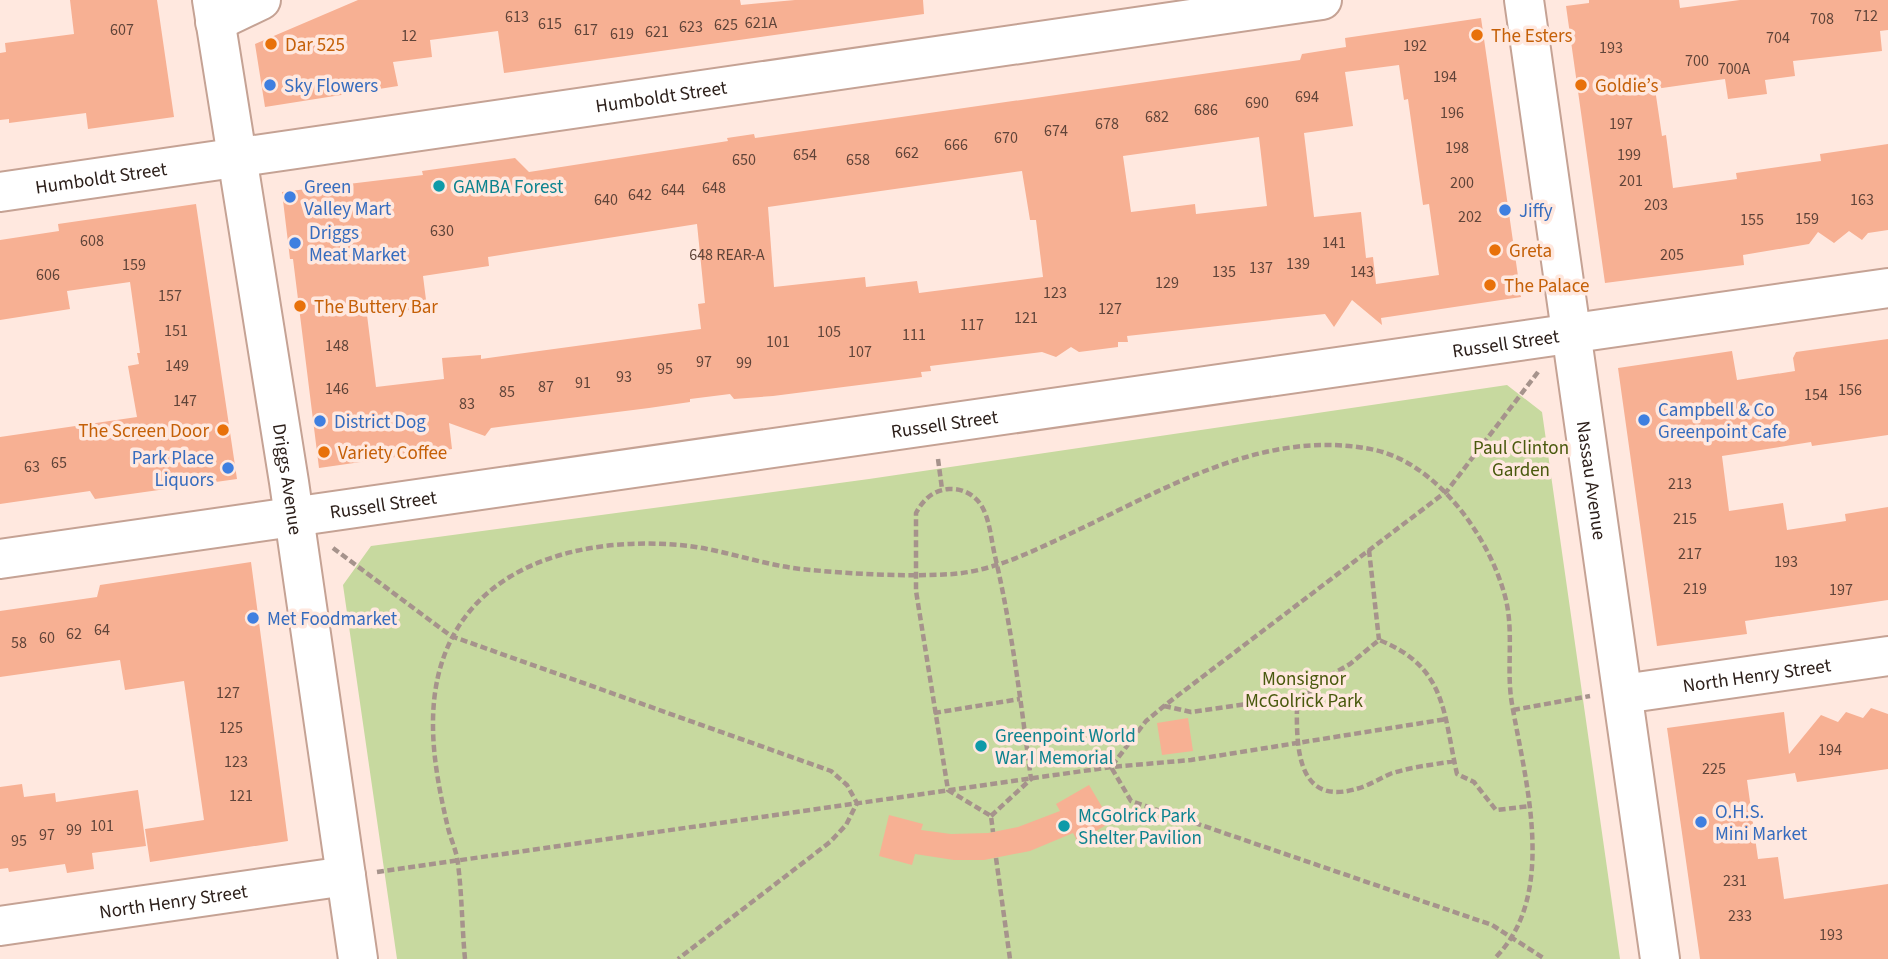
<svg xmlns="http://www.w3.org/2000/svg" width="1888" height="959" font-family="'Source Sans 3',sans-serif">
<rect width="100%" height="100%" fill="#ffe8df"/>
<polygon fill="#c7d99f" points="1507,385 1542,412 1620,959 397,959 343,585 371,546 869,479"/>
<g fill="#f7b093" fill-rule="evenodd">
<polygon points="70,0 157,0 174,117 88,129 86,113 9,123 9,119 0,120 0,53 6,52 5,43 74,34"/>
<polygon points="358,0 740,0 741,5 795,0 923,0 924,14 504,73 498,31 430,40 432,57 393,62 398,86 265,107 255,44"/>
<polygon points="1589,0 1679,0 1680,8 1740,0 1888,0 1888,30 1880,31 1882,51 1793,61 1795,76 1765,80 1767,94 1728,99 1725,79 1655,89 1662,136 1666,135 1673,188 1737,179 1736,173 1821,161 1820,154 1888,144 1888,230 1868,233 1862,240 1849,231 1834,243 1818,232 1809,244 1743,255 1744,265 1605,283 1566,6 1589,3"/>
<path d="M 1481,18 L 1521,297 L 1381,318 L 1382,325 L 1352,300 L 1334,327 L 1325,314 L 1127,336 L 1128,342 L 1118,342 L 1118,347 L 1079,352 L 1071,347 L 1056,357 L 1042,352 L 930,366 L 931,371 L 921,372 L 922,377 L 773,396 L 734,399 L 730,394 L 690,399 L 690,402 L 649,408 L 491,428 L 485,436 L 449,423 L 452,449 L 319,468 L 293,259 L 290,259 L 282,192 L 423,175 L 422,171 L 515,158 L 529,172 L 728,141 L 727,138 L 754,134 L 755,138 L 1300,60 L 1302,54 L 1346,47 L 1345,38 ZM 1399,65 L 1404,100 L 1408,99 L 1423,205 L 1429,204 L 1439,275 L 1376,284 L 1373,257 L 1366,258 L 1361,212 L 1314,217 L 1304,133 L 1353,126 L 1345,72 ZM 1259,137 L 1267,206 L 1196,214 L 1195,204 L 1131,212 L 1123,156 ZM 1022,171 L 1030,220 L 1036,220 L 1043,277 L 919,293 L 917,281 L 866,287 L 865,277 L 774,287 L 768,207 ZM 697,224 L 705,303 L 698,304 L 701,329 L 481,359 L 481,355 L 442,358 L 444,379 L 376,387 L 367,315 L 427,308 L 423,276 L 489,266 L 488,257 Z"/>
<polygon points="196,204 237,479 95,499 90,491 0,504 0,437 137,417 128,366 139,364 137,353 140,353 130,282 67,291 70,309 0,320 0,240 59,231 58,224"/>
<polygon points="1888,339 1888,435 1812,446 1811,442 1722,456 1729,511 1783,503 1787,530 1846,521 1845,514 1888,507 1888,600 1745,621 1747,634 1657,646 1618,368 1732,351 1737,380 1795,371 1793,358 1796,352"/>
<polygon points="251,562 288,841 150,862 145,829 204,820 184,681 125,690 120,660 0,677 0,611 97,597 100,585"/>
<polygon points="1871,708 1888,714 1888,769 1797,782 1795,773 1747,780 1758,859 1778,857 1784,899 1888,884 1888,959 1700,959 1667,728 1784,712 1789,754 1821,715 1838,722 1846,712 1863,718"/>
<polygon points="1188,718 1193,751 1162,755 1157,723"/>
<polygon points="22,784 24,797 55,793 56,802 138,790 146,846 92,853 94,869 67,873 65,864 9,872 8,868 0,869 0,787"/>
<polygon points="1089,785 1111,822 1078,842 1073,833 1030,851 984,860 954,860 915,854 912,865 879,856 889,815 923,824 921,830 951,834 988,833 1018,827 1060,811 1056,804"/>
</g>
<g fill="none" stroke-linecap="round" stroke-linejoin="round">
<defs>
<g id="minor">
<path id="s1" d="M 212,0 L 289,482 L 358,959"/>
<path id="s2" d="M 1524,0 L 1660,959"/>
<polyline points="215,22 261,0"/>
<path id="s3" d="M 0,192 L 1322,0"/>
<path id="s4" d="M 0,559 L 1888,288"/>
<path id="s5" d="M 1623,694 L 1888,656"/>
<path id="s6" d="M 0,926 L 346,876"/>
</g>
</defs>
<use href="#minor" stroke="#c5a294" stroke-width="42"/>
<g stroke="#a6938c" stroke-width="4.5" stroke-dasharray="7 3.5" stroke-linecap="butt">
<polyline points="1538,372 1447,491 1164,706 1146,721 1111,767 1131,801 1492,925 1545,959"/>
<polyline points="938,459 942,489"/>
<polyline points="333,548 451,636 831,771 847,785 857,803 846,825 830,842 678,959"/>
<polyline points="1369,550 1379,640"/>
<polyline points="1164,706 1191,712 1302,696"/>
<polyline points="1513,710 1590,696"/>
<polyline points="934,713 1020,699"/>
<path d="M 1454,761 C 1432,765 1410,767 1390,774 C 1381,778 1373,783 1365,786 C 1299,811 1296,753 1297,706 L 1319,682 L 1350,664 L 1379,640 C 1447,667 1443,713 1457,774 L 1474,782 L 1496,810 L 1531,806"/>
<path d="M 991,816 L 1031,779 C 1021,704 1012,629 995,556 C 991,540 990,519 981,505 C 974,494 961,488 949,489 C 933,490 923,500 916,513 L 916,591 L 948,790 L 991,816 L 993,832"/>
<polyline points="996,858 1010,959"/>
<polyline points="377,872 1111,767 1191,760 1447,719"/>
<path d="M 465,959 C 462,928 462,895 458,864 C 457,852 451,840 448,828 C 440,794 433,759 433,725 C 432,577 563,532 689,546 C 727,551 764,565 801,569 C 850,574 904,577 953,574 C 991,571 1027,554 1061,538 C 1159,493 1262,426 1375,450 C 1438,464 1491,539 1506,600 C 1514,635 1506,670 1512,704 C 1525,780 1559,896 1494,959"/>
</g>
<use href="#minor" stroke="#fff" stroke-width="38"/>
</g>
<g fill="#e8710a" stroke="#ffe8df" stroke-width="2.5">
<circle cx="1477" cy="35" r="7"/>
<circle cx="271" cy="44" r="7"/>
<circle cx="1581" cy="85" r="7"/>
<circle cx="1495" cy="250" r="7"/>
<circle cx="1490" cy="285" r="7"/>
<circle cx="300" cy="306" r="7"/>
<circle cx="223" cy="430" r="7"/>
<circle cx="324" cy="452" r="7"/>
</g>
<g fill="#3f7fe0" stroke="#ffe8df" stroke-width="2.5">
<circle cx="270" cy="85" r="7"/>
<circle cx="290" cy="197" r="7"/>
<circle cx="1505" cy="210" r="7"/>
<circle cx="295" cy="243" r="7"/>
<circle cx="1644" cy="420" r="7"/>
<circle cx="320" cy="421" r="7"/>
<circle cx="228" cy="468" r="7"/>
<circle cx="253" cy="618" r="7"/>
<circle cx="1701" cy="822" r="7"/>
</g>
<g fill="#0f9aa8" stroke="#ffe8df" stroke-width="2.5">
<circle cx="439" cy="186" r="7"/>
<circle cx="981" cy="746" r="7"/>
<circle cx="1064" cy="826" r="7"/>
</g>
<g text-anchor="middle" stroke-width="7" stroke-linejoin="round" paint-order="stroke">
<g font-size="16" fill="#604439">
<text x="1866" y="21">712</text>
<text x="517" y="22">613</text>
<text x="1822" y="24">708</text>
<text x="761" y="28">621A</text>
<text x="550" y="29">615</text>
<text x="726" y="30">625</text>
<text x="691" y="32">623</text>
<text x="122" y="35">607</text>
<text x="586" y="35">617</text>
<text x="657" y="37">621</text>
<text x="622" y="39">619</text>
<text x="409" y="41">12</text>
<text x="1778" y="43">704</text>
<text x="1415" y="51">192</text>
<text x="1611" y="53">193</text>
<text x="1697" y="66">700</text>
<text x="1734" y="74">700A</text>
<text x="1445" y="82">194</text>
<text x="1307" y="102">694</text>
<text x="1257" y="108">690</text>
<text x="1206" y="115">686</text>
<text x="1452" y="118">196</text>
<text x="1157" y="122">682</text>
<text x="1107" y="129">678</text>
<text x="1621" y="129">197</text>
<text x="1056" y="136">674</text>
<text x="1006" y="143">670</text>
<text x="956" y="150">666</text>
<text x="1457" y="153">198</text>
<text x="907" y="158">662</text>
<text x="805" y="160">654</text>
<text x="1629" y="160">199</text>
<text x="744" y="165">650</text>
<text x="858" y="165">658</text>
<text x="1631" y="186">201</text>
<text x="1462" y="188">200</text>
<text x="714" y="193">648</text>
<text x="673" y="195">644</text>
<text x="640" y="200">642</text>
<text x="606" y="205">640</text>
<text x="1862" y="205">163</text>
<text x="1656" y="210">203</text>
<text x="1470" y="222">202</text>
<text x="1807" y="224">159</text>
<text x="1752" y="225">155</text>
<text x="442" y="236">630</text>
<text x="92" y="246">608</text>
<text x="1334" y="248">141</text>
<text x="727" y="260">648 REAR-A</text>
<text x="1672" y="260">205</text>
<text x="1298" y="269">139</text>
<text x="134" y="270">159</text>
<text x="1261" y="273">137</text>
<text x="1224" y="277">135</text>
<text x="1362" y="277">143</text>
<text x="48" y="280">606</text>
<text x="1167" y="288">129</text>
<text x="1055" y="298">123</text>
<text x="170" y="301">157</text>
<text x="1110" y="314">127</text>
<text x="1026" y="323">121</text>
<text x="972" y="330">117</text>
<text x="176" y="336">151</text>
<text x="829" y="337">105</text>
<text x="914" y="340">111</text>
<text x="778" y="347">101</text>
<text x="337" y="351">148</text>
<text x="860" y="357">107</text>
<text x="704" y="367">97</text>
<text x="744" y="368">99</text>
<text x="177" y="371">149</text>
<text x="665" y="374">95</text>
<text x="624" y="382">93</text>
<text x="583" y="388">91</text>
<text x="546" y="392">87</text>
<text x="337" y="394">146</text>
<text x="1850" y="395">156</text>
<text x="507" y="397">85</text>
<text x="1816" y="400">154</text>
<text x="185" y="406">147</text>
<text x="467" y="409">83</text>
<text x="59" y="468">65</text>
<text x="32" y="472">63</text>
<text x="1680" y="489">213</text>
<text x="1685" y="524">215</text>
<text x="1690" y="559">217</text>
<text x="1786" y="567">193</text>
<text x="1695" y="594">219</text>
<text x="1841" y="595">197</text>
<text x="102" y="635">64</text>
<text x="74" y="639">62</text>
<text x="47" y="643">60</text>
<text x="19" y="648">58</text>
<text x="228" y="698">127</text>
<text x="231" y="733">125</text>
<text x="1830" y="755">194</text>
<text x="236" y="767">123</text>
<text x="1714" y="774">225</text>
<text x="241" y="801">121</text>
<text x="102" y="831">101</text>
<text x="74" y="835">99</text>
<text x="47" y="840">97</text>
<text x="19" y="846">95</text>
<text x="1735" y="886">231</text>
<text x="1740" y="921">233</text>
<text x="1831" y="940">193</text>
</g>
<g font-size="19" fill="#c56008" stroke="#ffe8df" text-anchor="start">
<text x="1491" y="42">The Esters</text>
<text x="285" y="51">Dar 525</text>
<text x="1595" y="92">Goldie’s</text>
<text x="1509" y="257">Greta</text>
<text x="1504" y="292">The Palace</text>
<text x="314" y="313">The Buttery Bar</text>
<text x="209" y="437" text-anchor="end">The Screen Door</text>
<text x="338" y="459">Variety Coffee</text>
</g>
<g font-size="19" fill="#366cbe" stroke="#ffe8df" text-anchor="start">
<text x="284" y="92">Sky Flowers</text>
<text x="304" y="193">Green<tspan x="304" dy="22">Valley Mart</tspan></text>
<text x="1519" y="217">Jiffy</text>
<text x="309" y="239">Driggs<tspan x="309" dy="22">Meat Market</tspan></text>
<text x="1658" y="416">Campbell &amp; Co<tspan x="1658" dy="22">Greenpoint Cafe</tspan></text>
<text x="334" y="428">District Dog</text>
<text x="214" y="464" text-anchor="end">Park Place<tspan x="214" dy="22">Liquors</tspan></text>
<text x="267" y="625">Met Foodmarket</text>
<text x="1715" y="818">O.H.S.<tspan x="1715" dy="22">Mini Market</tspan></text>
</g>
<g font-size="19" fill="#2d201b" stroke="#ffe8df">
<text dy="7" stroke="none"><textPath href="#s3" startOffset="668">Humboldt Street</textPath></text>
<text dy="7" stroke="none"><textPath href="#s3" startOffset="102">Humboldt Street</textPath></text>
<text dy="7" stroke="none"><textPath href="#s4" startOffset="1521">Russell Street</textPath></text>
<text dy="7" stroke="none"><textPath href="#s4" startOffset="954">Russell Street</textPath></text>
<text dy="7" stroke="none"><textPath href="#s1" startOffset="485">Driggs Avenue</textPath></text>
<text dy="7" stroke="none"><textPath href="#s2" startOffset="485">Nassau Avenue</textPath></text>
<text dy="7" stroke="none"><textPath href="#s4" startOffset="387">Russell Street</textPath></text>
<text dy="7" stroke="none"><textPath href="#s5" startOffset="135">North Henry Street</textPath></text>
<text dy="7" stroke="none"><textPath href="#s6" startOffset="175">North Henry Street</textPath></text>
</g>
<g font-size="19" fill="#0d838f" stroke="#ffe8df" text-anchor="start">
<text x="453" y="193">GAMBA Forest</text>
<text x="995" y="742">Greenpoint World<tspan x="995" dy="22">War I Memorial</tspan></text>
<text x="1078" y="822">McGolrick Park<tspan x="1078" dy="22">Shelter Pavilion</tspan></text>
</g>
<g font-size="19" fill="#49590d" stroke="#ffe8df">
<text x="1521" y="454">Paul Clinton<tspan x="1521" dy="22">Garden</tspan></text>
<text x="1304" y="685">Monsignor<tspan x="1304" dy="22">McGolrick Park</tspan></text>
</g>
</g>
</svg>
